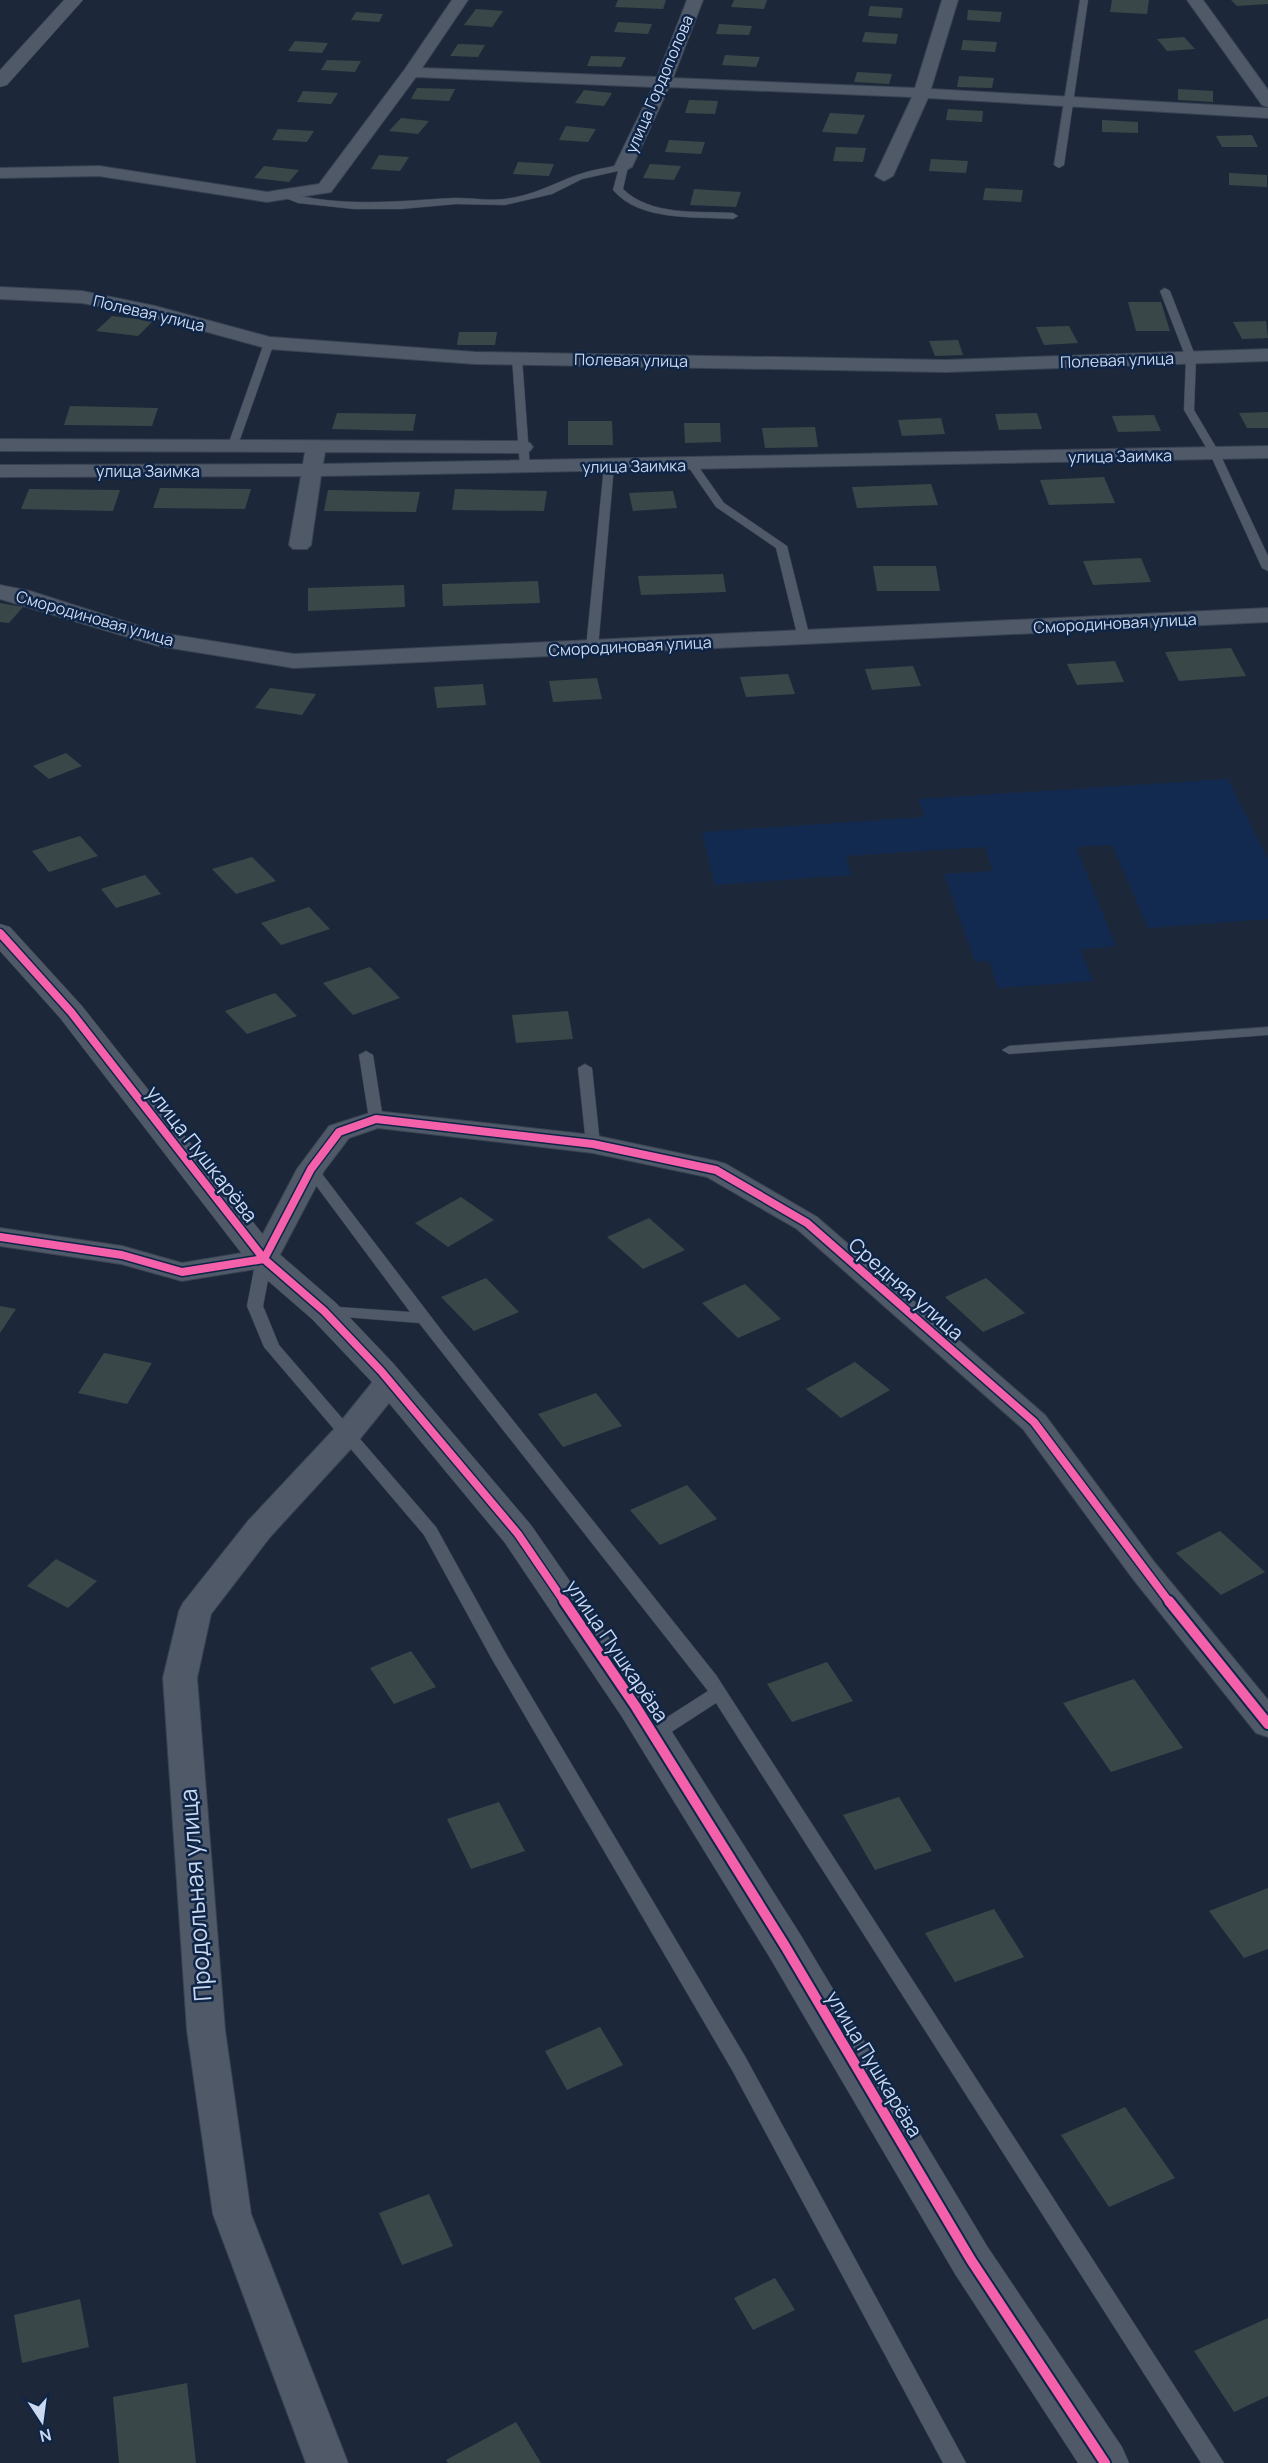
<svg xmlns="http://www.w3.org/2000/svg" width="1268" height="2463" font-family="Manrope,sans-serif">
<rect width="100%" height="100%" fill="#1c283a"/>
<polygon fill="#122a50" points="1228,779 1268,859 1268,919 1148,928 1112,845 1076,847 1116,946 1080,949 1093,981 998,988 989,961 975,962 944,874 993,871 985,847 846,856 851,875 715,885 702,832 925,817 919,799"/>
<g fill="#3a4748">
<polygon points="618,0 666,0 663,9 615,7"/>
<polygon points="734,0 767,0 764,9 731,7"/>
<polygon points="1112,0 1149,0 1147,14 1110,12"/>
<polygon points="1231,0 1268,0 1268,4 1237,6"/>
<polygon points="870,6 903,8 901,18 868,16"/>
<polygon points="476,9 503,11 492,27 464,25"/>
<polygon points="968,10 1002,12 1000,22 967,20"/>
<polygon points="356,12 383,14 379,22 351,20"/>
<polygon points="618,22 652,24 648,34 614,32"/>
<polygon points="719,24 752,26 749,35 716,34"/>
<polygon points="865,32 898,34 896,44 862,42"/>
<polygon points="1184,37 1195,49 1167,51 1157,39"/>
<polygon points="963,40 997,42 995,52 961,50"/>
<polygon points="295,41 328,43 322,53 288,51"/>
<polygon points="458,44 485,45 478,57 450,56"/>
<polygon points="725,55 760,57 756,67 722,65"/>
<polygon points="591,56 626,57 621,67 587,66"/>
<polygon points="327,60 361,61 355,72 321,70"/>
<polygon points="857,72 892,74 889,84 854,82"/>
<polygon points="959,76 994,78 992,88 957,87"/>
<polygon points="417,88 455,89 449,101 411,99"/>
<polygon points="1178,89 1213,91 1213,102 1178,100"/>
<polygon points="584,90 612,93 604,106 575,103"/>
<polygon points="303,91 338,93 331,104 297,102"/>
<polygon points="689,100 718,101 715,114 685,113"/>
<polygon points="948,109 983,111 982,122 946,120"/>
<polygon points="830,113 865,115 857,134 822,132"/>
<polygon points="401,118 429,121 418,134 389,131"/>
<polygon points="1102,120 1138,122 1138,133 1102,132"/>
<polygon points="566,126 596,129 588,142 559,140"/>
<polygon points="278,129 314,131 307,142 272,140"/>
<polygon points="1252,135 1258,147 1222,147 1216,136"/>
<polygon points="669,140 705,142 701,154 665,152"/>
<polygon points="836,147 866,148 863,162 833,161"/>
<polygon points="379,155 409,157 400,171 371,169"/>
<polygon points="931,159 968,161 966,173 929,171"/>
<polygon points="518,162 554,164 549,176 513,174"/>
<polygon points="650,164 681,166 674,180 643,178"/>
<polygon points="264,166 299,170 289,182 254,178"/>
<polygon points="1229,173 1267,175 1267,187 1229,185"/>
<polygon points="985,188 1023,190 1021,202 983,200"/>
<polygon points="694,189 741,192 736,207 690,205"/>
<polygon points="1128,302 1161,302 1170,331 1136,331"/>
<polygon points="112,316 153,321 138,336 96,331"/>
<polygon points="1266,321 1268,338 1242,339 1233,322"/>
<polygon points="1069,326 1078,343 1044,345 1036,327"/>
<polygon points="459,332 497,332 495,345 457,345"/>
<polygon points="958,340 963,355 935,356 929,341"/>
<polygon points="70,406 158,408 152,426 64,425"/>
<polygon points="1268,412 1268,428 1247,428 1239,413"/>
<polygon points="337,413 416,414 413,431 332,429"/>
<polygon points="1037,413 1042,429 999,430 995,414"/>
<polygon points="1154,415 1161,431 1118,432 1112,416"/>
<polygon points="941,418 945,434 902,436 898,420"/>
<polygon points="568,421 612,421 613,445 568,445"/>
<polygon points="684,423 720,423 721,442 685,443"/>
<polygon points="815,427 818,447 765,448 762,428"/>
<polygon points="1104,477 1115,503 1049,505 1040,480"/>
<polygon points="931,484 938,505 857,508 852,487"/>
<polygon points="160,488 251,489 245,509 153,508"/>
<polygon points="29,489 120,490 113,511 21,509"/>
<polygon points="455,489 547,491 544,511 452,510"/>
<polygon points="328,490 420,492 416,512 324,511"/>
<polygon points="673,491 677,508 633,511 629,493"/>
<polygon points="1141,558 1151,582 1093,585 1083,561"/>
<polygon points="873,566 936,566 940,591 877,591"/>
<polygon points="723,574 726,592 641,595 638,576"/>
<polygon points="538,581 540,603 443,606 442,584"/>
<polygon points="404,585 405,607 308,611 308,588"/>
<polygon points="0,603 23,607 9,623 0,622"/>
<polygon points="1231,648 1246,676 1179,681 1165,652"/>
<polygon points="1115,661 1124,682 1077,685 1067,664"/>
<polygon points="913,666 921,686 872,690 865,669"/>
<polygon points="788,674 795,694 746,697 740,677"/>
<polygon points="597,678 602,699 553,702 549,681"/>
<polygon points="483,684 486,705 437,708 434,687"/>
<polygon points="270,688 316,694 302,715 255,708"/>
<polygon points="66,753 82,766 49,779 33,766"/>
<polygon points="80,836 98,856 49,872 32,851"/>
<polygon points="252,857 276,881 236,894 212,869"/>
<polygon points="145,875 161,894 116,908 101,889"/>
<polygon points="309,907 330,929 281,945 261,923"/>
<polygon points="370,967 400,998 353,1015 323,983"/>
<polygon points="275,993 297,1016 247,1034 225,1011"/>
<polygon points="568,1011 573,1039 516,1043 512,1015"/>
<polygon points="461,1197 494,1220 448,1247 415,1223"/>
<polygon points="649,1218 685,1250 643,1269 607,1237"/>
<polygon points="486,1278 519,1312 474,1331 441,1297"/>
<polygon points="986,1278 1025,1313 983,1332 945,1297"/>
<polygon points="745,1284 781,1319 738,1338 702,1303"/>
<polygon points="0,1306 16,1309 0,1333"/>
<polygon points="104,1353 152,1363 127,1404 78,1393"/>
<polygon points="855,1362 890,1390 841,1418 806,1389"/>
<polygon points="596,1393 622,1426 563,1447 538,1414"/>
<polygon points="687,1485 717,1519 660,1545 630,1510"/>
<polygon points="1220,1531 1265,1572 1221,1595 1176,1553"/>
<polygon points="56,1559 97,1581 68,1608 27,1586"/>
<polygon points="411,1651 436,1687 394,1704 370,1668"/>
<polygon points="827,1662 853,1701 792,1722 767,1684"/>
<polygon points="1134,1679 1183,1748 1111,1772 1063,1703"/>
<polygon points="899,1797 932,1851 875,1870 843,1815"/>
<polygon points="499,1802 525,1851 471,1869 447,1819"/>
<polygon points="1268,1888 1268,1949 1244,1958 1209,1911"/>
<polygon points="994,1909 1024,1957 955,1982 925,1933"/>
<polygon points="600,2027 623,2065 567,2090 545,2051"/>
<polygon points="1125,2107 1175,2178 1109,2207 1061,2135"/>
<polygon points="429,2194 453,2246 402,2265 379,2213"/>
<polygon points="775,2278 795,2310 753,2330 734,2298"/>
<polygon points="80,2299 89,2347 22,2363 14,2315"/>
<polygon points="1268,2318 1268,2396 1234,2412 1194,2351"/>
<polygon points="187,2383 196,2463 119,2463 113,2397"/>
<polygon points="516,2422 541,2463 448,2463 446,2460"/>
</g>
<g fill="none" stroke-linecap="round" stroke-linejoin="round">
<defs>
<g id="service">
<polygon points="1080,0 1088,0 1064,165 1059,168 1054,165"/>
<path d="M 623,164 L 628,167 L 623,189 C 650,216 698,211 733,213 L 738,216 L 733,219 C 695,216 640,222 613,190 L 618,171 L 582,179 L 552,194 L 505,205 L 456,204 L 401,209 L 354,209 L 298,203 L 278,195 L 283,192 C 343,208 395,201 455,198 C 472,198 489,201 505,199 C 531,196 551,185 574,176 C 589,170 607,168 623,164 Z"/>
<polygon points="1165,288 1170,291 1196,358 1194,410 1220,454 1268,556 1268,571 1262,568 1210,454 1184,410 1186,358 1160,291"/>
<polygon points="269,340 274,343 238,445 229,447 228,445 264,343"/>
<polygon points="517,355 522,358 530,468 525,471 520,468 512,358"/>
<polygon points="692,462 696,463 724,503 787,546 810,638 808,640 804,642 798,638 776,548 716,507 687,465"/>
<polygon points="609,463 614,466 598,648 592,652 586,648 604,466"/>
<polygon points="1268,1027 1268,1035 1009,1054 1002,1050 1009,1046"/>
<polygon points="366,1051 373,1055 383,1119 376,1123 369,1119 359,1055"/>
<polygon points="585,1064 592,1068 600,1144 593,1149 586,1144 578,1068"/>
<polygon points="311,1164 316,1166 445,1335 716,1675 1224,2463 1201,2463 716,1703 659,1740 653,1742 647,1740 644,1735 647,1730 708,1691 419,1323 319,1315 316,1311 319,1307 324,1306 410,1312 306,1172 304,1169 306,1166"/>
<polygon points="264,1254 272,1259 263,1306 279,1345 436,1527 505,1652 746,2058 966,2463 943,2463 732,2070 493,1661 424,1535 264,1347 247,1306 256,1259"/>
</g>
<g id="minor">
<polygon points="452,0 468,0 422,68 657,77 687,0 703,0 673,78 915,88 942,0 958,0 931,89 1268,108 1268,118 928,98 893,176 884,181 875,176 912,97 669,87 632,167 623,172 614,167 653,87 416,77 331,192 325,193 267,202 99,176 0,178 0,168 99,166 267,192 319,184 405,69"/>
<polygon points="1187,0 1203,0 1268,90 1268,107 1262,105"/>
<polygon points="0,287 82,291 155,306 270,337 475,352 946,360 1268,349 1268,361 946,372 475,364 269,349 153,317 82,303 0,299"/>
<polygon points="0,439 523,441 530,443 533,447 530,451 523,453 325,452 323,464 1268,446 1268,458 321,476 311,545 307,549 293,549 289,545 301,476 0,477 0,465 303,464 305,452 0,451"/>
<polygon points="0,585 30,591 161,633 294,654 1268,608 1268,622 294,668 158,646 0,599"/>
<polygon points="376,1111 593,1135 716,1161 726,1164 817,1217 1045,1415 1155,1563 1268,1700 1268,1737 1256,1733 1133,1579 1023,1429 797,1229 707,1177 593,1153 378,1128 349,1138 324,1171 274,1266 182,1281 121,1264 0,1246 0,1228 122,1246 182,1263 254,1251 297,1169 329,1126"/>
<polygon points="390,1371 401,1374 405,1381 401,1388 359,1440 270,1537 211,1614 197,1678 225,2030 251,2214 348,2463 306,2463 213,2214 187,2030 163,1678 179,1611 183,1603 248,1521 337,1426 379,1374"/>
</g>
<g id="tertiary">
<polygon points="64,0 83,0 7,85 0,87 0,70"/>
<polygon points="0,924 10,927 82,1006 276,1251 336,1303 393,1363 531,1525 650,1697 800,1934 987,2246 1122,2447 1129,2463 1078,2463 955,2274 770,1958 622,1717 505,1543 369,1379 312,1319 252,1267 60,1018 0,951"/>
</g>
</defs>
<use href="#service" stroke="#384252" stroke-width="1"/>
<use href="#minor" stroke="#384252" stroke-width="2"/>
<use href="#tertiary" stroke="#384252" stroke-width="1"/>
<use href="#service" fill="#505967" fill-rule="evenodd"/>
<use href="#minor" fill="#505967" fill-rule="evenodd"/>
<use href="#tertiary" fill="#505967" fill-rule="evenodd"/>
<defs>
<g id="cycleway-far1">
<polyline points="0,933 71,1012 264,1259 324,1311 381,1371 518,1534 565,1603"/>
<polyline points="0,1237 122,1255 182,1272 264,1259 311,1169 339,1132 376,1119 593,1144 716,1170 807,1223 1034,1422 1170,1603"/>
</g>
<g id="cycleway">
<polyline points="564,1601 636,1707 785,1946 971,2260 1105,2463"/>
<polyline points="1169,1601 1268,1724"/>
</g>
</defs>
<use href="#cycleway-far1" stroke="#0f2547" stroke-width="11"/>
<use href="#cycleway" stroke="#0f2547" stroke-width="14"/>
<use href="#cycleway-far1" stroke="#f560ab" stroke-width="8"/>
<use href="#cycleway" stroke="#f560ab" stroke-width="10"/>
</g>
<g text-anchor="middle" stroke-width="5" stroke-linejoin="round" paint-order="stroke">
<g font-size="16" fill="#cad9ef" stroke="#0f2547">
<text transform="translate(659 84) rotate(-67)" y="6">улица Гордополова</text>
<text transform="translate(149 313) rotate(13)" y="6">Полевая улица</text>
<text transform="translate(631 360) rotate(1)" y="6">Полевая улица</text>
<text transform="translate(1117 360) rotate(-2)" y="6">Полевая улица</text>
<text transform="translate(1120 456) rotate(-1)" y="6">улица Заимка</text>
<text transform="translate(634 466) rotate(-1)" y="6">улица Заимка</text>
<text x="148" y="477">улица Заимка</text>
<text transform="translate(95 618) rotate(16)" y="6">Смородиновая улица</text>
<text transform="translate(1115 623) rotate(-3)" y="6">Смородиновая улица</text>
<text transform="translate(630 646) rotate(-3)" y="6">Смородиновая улица</text>
</g>
<g font-size="20" fill="#cad9ef" stroke="#0f2547">
<text transform="translate(202 1154) rotate(52)" y="7">улица Пушкарёва</text>
<text transform="translate(906 1289) rotate(41)" y="7">Средняя улица</text>
<text transform="translate(617 1651) rotate(56)" y="7">улица Пушкарёва</text>
<text transform="translate(874 2064) rotate(59)" y="7">улица Пушкарёва</text>
</g>
<g font-size="24" fill="#cad9ef" stroke="#0f2547">
<text transform="translate(196 1895) rotate(-94)" y="8">Продольная улица</text>
</g>
</g>
<g transform="translate(42 2421) rotate(167)" stroke="#0f2547" stroke-width="4.5" paint-order="stroke">
<path d="M0-4.5L10 22L0 15L-10 22Z" fill="#cad9ef"/>
<text y="-9" font-size="16" font-weight="bold" text-anchor="middle" fill="#cad9ef">N</text>
</g>
</svg>
